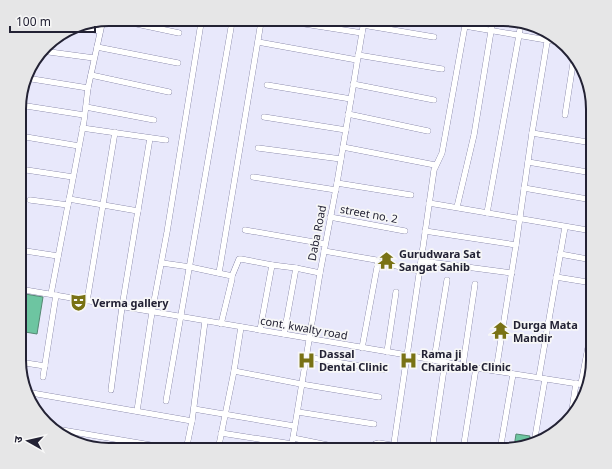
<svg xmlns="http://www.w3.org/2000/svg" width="612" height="469" font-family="'Noto Sans','Noto Sans Devanagari',sans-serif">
<rect width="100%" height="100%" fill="#e8e8fb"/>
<g fill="#6dc5a1" stroke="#548872">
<polygon points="26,80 30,81 27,93 22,91"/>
<polygon points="19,293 43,297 37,334 19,331"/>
<polygon points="516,434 530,436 529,444 514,447"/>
</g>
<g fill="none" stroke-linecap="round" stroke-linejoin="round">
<defs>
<g id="street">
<polyline points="292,22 362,33"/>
<polyline points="132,23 179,33"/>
<polyline points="363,25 434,37"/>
<polyline points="465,26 564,43"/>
<polyline points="75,27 100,31"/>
<polyline points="258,42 357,60"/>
<polyline points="97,47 178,63"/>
<polyline points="42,51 94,58"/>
<polyline points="358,55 442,69"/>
<polyline points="91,75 169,92"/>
<polyline points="26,78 88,88"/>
<polyline points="353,84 434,100"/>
<polyline points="267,85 351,99"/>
<polyline points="20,105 84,115"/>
<polyline points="86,107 154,120"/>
<polyline points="348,114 428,131"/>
<polyline points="565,115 574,57"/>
<polyline points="264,117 346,130"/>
<polyline points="82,128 166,140"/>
<polyline points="589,129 593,108"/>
<polyline points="532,133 593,143"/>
<polyline points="20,136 79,146"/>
<polyline points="343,147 435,165"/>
<polyline points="258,148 341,159"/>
<polyline points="528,162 593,173"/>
<polyline points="20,169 73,177"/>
<polyline points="253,177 336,190"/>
<polyline points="337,183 411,195"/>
<polyline points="524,188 593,200"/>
<polyline points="69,199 138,211"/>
<polyline points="30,200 68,205"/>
<polyline points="429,203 593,231"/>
<polyline points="457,207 474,135 493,19"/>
<polyline points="487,213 521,24"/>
<polyline points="330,217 405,231"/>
<polyline points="245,230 325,244"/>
<polyline points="425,231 516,245 496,371"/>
<polyline points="516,245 532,133 548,36"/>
<polyline points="19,250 58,256"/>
<polyline points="324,251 376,260 378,262 362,348"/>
<polyline points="560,254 593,260"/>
<polyline points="421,261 512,273"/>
<polyline points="378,262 420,271"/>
<polyline points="162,263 190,267 232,276"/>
<polyline points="219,273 261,22"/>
<polyline points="556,277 593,283"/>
<polyline points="19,289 407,355 476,368 585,385"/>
<polyline points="51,294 84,121 88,88 102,24"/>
<polyline points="87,301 115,132"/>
<polyline points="221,324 232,279 232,276 239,259 241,259 272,265"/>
<polyline points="260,330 272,265 296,268"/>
<polyline points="284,334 296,268 320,273"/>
<polyline points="387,352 396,292"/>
<polyline points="306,357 383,370"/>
<polyline points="434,360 447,280"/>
<polyline points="19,362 45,366"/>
<polyline points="463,365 475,284"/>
<polyline points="234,371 301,384 379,397"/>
<polyline points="43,377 56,295"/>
<polyline points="539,377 565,227"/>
<polyline points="581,384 593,321"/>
<polyline points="111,390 122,307 150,138"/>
<polyline points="26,392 192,421"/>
<polyline points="166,401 232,22"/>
<polyline points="194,409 294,426"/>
<polyline points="137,411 152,312 167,232 201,23"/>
<polyline points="298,412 374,424"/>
<polyline points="571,417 576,383"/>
<polyline points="50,428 180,450"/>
<polyline points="221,433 292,444"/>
<polyline points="293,438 352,450"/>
<polyline points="534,443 545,379"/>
<polyline points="186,450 192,421 205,321"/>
<polyline points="218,450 234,371 241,327"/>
<polyline points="291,450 320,273 337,183 364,21"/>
<polyline points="373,450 375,444 379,443 421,450"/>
<polyline points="393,450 421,261 434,170 442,153 466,20"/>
<polyline points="432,450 445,362"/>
<polyline points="463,450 476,368"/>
<polyline points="500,450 513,374"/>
</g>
</defs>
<use href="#street" stroke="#63628c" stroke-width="6"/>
<use href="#street" stroke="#fff" stroke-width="5.5"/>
</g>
<defs>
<symbol id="temple-bare" viewBox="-9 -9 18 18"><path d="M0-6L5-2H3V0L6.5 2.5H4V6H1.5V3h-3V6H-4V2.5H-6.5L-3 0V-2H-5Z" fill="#797214" stroke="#f7f7f7" stroke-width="2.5" paint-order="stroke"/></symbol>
<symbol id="theatre-bare" viewBox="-9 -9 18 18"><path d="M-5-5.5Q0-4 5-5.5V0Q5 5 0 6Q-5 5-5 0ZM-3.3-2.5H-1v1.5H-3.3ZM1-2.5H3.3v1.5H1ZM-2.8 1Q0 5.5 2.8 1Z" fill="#797214" stroke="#f7f7f7" stroke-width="2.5" paint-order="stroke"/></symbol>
<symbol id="hospital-bare" viewBox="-9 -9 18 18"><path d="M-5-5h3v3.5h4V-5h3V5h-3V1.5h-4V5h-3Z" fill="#797214" stroke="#f7f7f7" stroke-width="2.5" paint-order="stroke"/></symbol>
</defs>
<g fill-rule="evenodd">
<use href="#temple-bare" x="374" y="248" width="25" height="25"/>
<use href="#theatre-bare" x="66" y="290" width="25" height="25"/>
<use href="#temple-bare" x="488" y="318" width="25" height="25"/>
<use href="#hospital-bare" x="294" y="348" width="25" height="25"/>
<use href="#hospital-bare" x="396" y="348" width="25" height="25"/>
</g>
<g text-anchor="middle" stroke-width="3.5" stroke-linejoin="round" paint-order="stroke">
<g font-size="11" fill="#232234" stroke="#f7f7f7">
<text transform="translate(369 214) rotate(10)" y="4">street no. 2</text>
<text transform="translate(317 233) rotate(-79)" y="4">Daba Road</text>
<text transform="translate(304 328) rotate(10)" y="4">cont. kwalty road</text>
</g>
<g font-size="11" font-weight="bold" fill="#232234" stroke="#f7f7f7" text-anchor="start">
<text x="399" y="258">Gurudwara Sat<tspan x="399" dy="13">Sangat Sahib</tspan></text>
<text x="92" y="307">Verma gallery</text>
<text x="513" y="329">Durga Mata<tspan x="513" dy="13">Mandir</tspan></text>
<text x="319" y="358">Dassal<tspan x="319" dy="13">Dental Clinic</tspan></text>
<text x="421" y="358">Rama ji<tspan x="421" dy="13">Charitable Clinic</tspan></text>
</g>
</g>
<path d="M0 0H612V469H0ZM109 26H503A83 83 0 0 1 586 109V360A83 83 0 0 1 503 443H109A83 83 0 0 1 26 360V109A83 83 0 0 1 109 26Z" fill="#e6e6e7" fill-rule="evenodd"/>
<path fill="none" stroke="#232234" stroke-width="2" d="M109 26H503A83 83 0 0 1 586 109V360A83 83 0 0 1 503 443H109A83 83 0 0 1 26 360V109A83 83 0 0 1 109 26Z"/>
<g transform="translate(28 441) rotate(278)" stroke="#f7f7f7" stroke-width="3" paint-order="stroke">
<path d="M0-3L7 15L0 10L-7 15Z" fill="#232234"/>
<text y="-6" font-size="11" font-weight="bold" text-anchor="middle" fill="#232234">उ</text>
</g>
<path d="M10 26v6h85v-6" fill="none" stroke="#232234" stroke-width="2"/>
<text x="16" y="26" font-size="12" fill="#232234" stroke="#f7f7f7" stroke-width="3" paint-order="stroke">100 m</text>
</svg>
